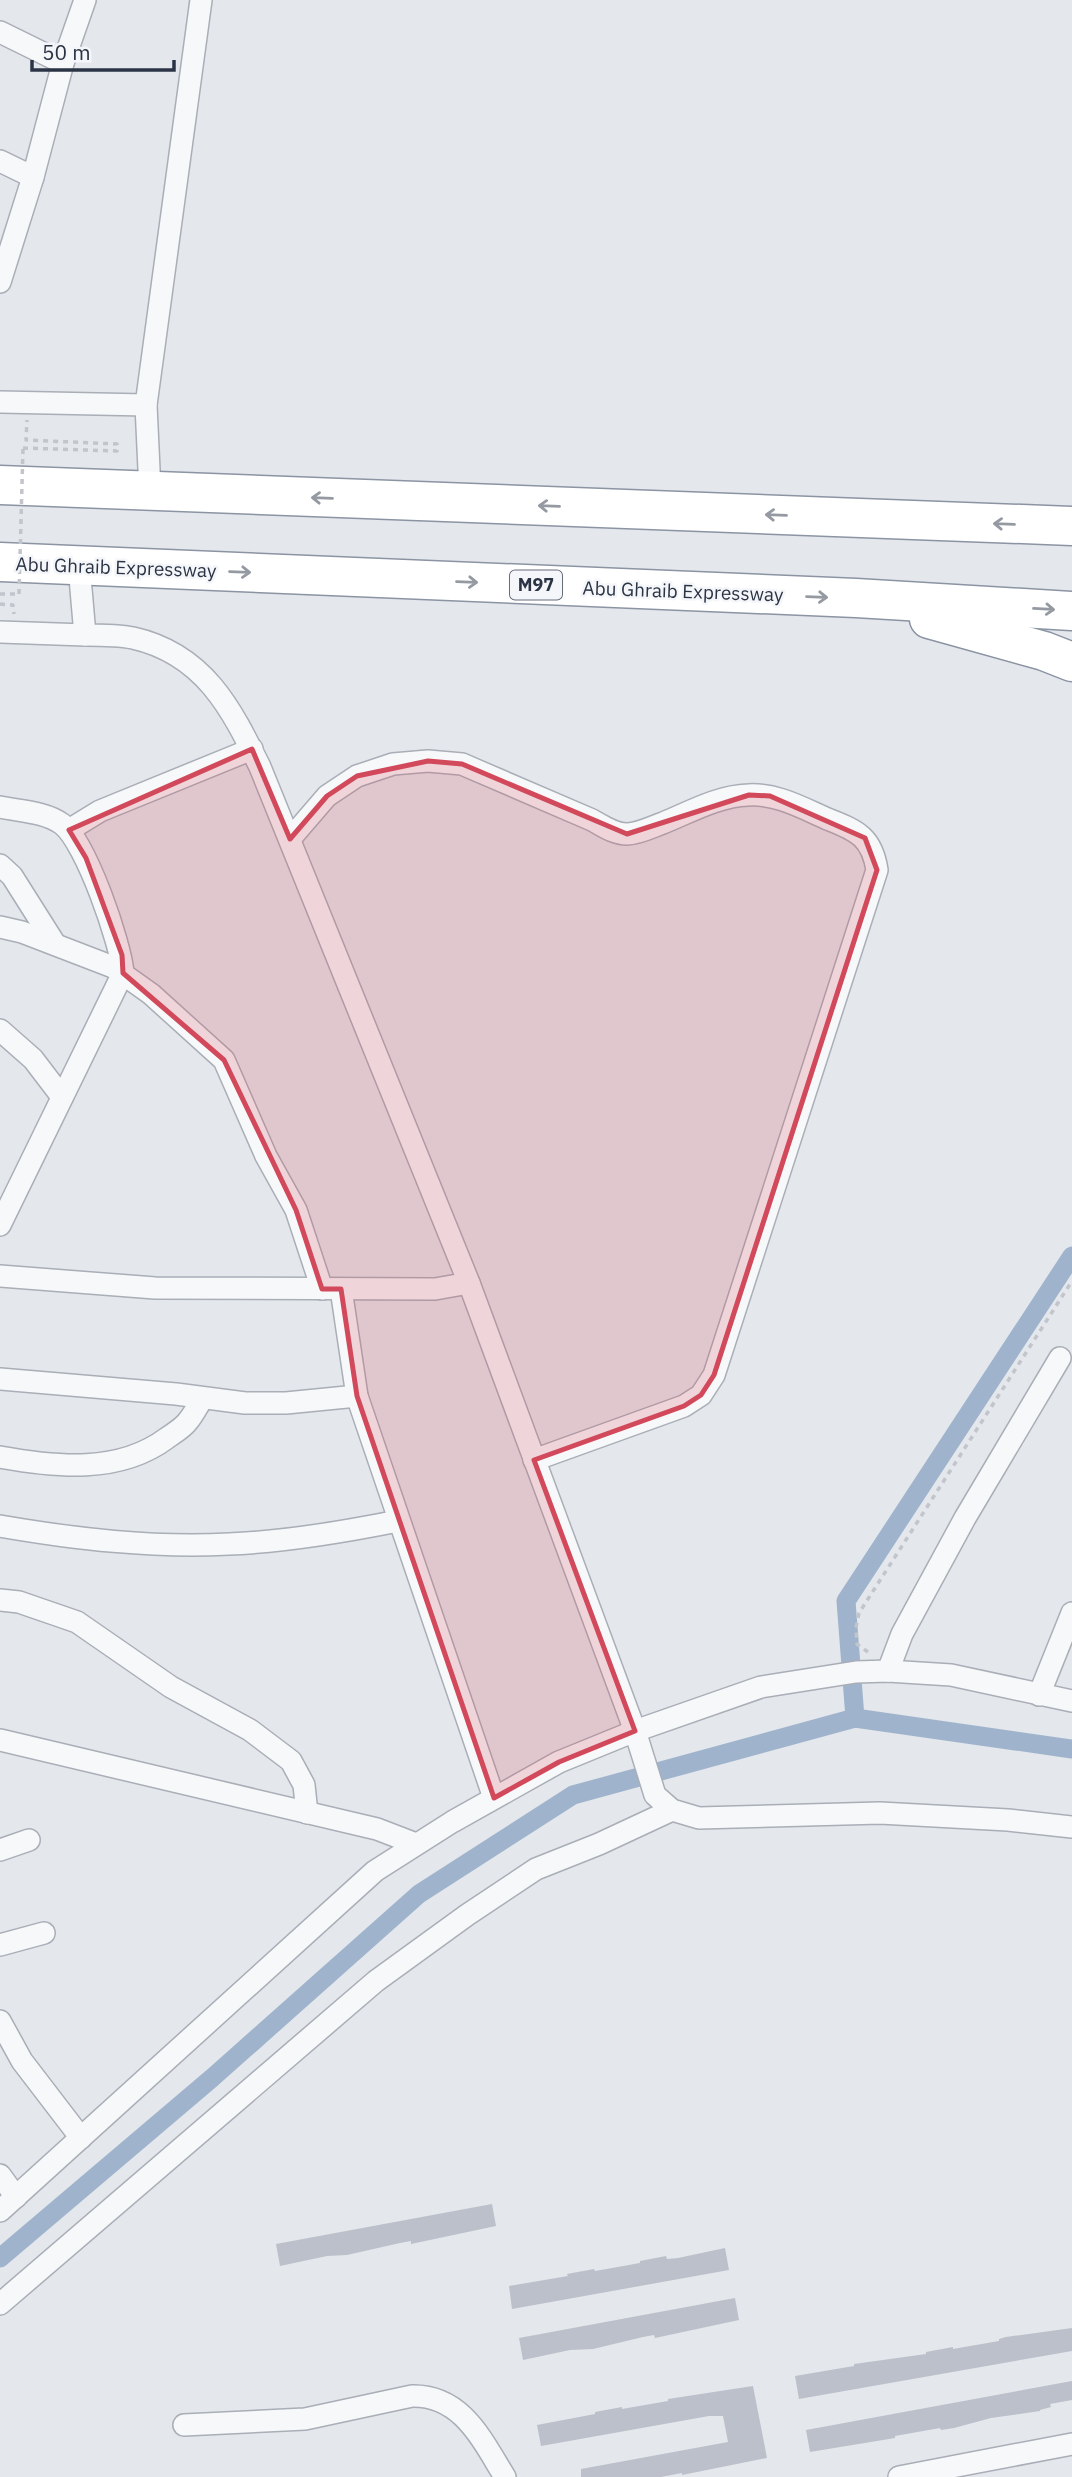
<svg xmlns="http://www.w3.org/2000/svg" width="1072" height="2477" font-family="'IBM Plex Sans',sans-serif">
<rect width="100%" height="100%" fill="#e4e7ec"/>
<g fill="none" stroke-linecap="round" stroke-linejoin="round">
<g stroke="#9fb4cc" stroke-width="19">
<polyline points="855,1718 846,1601 1072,1256"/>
<polyline points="0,2258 212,2078 419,1894 573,1795 855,1718 1072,1749"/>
</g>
</g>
<g fill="#bbc0ca">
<polygon points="492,2204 496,2226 411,2244 411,2241 400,2243 347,2255 327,2256 280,2266 276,2244"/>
<polygon points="725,2248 729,2270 512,2309 509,2286 568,2276 567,2274 594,2269 595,2271 640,2263 640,2261 666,2256 667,2259 678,2258"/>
<polygon points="735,2298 739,2320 655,2338 654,2335 643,2337 593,2349 570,2350 523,2360 519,2338"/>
<polygon points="1072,2328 1072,2351 799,2399 795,2376 854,2366 854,2364 926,2354 926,2352 953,2347 953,2349 999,2341 999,2339 1006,2337"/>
<polygon points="1072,2381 1072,2400 1050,2404 1051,2407 1040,2410 1040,2411 991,2418 954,2428 941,2430 940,2428 895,2436 895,2438 810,2452 806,2430"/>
<polygon points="753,2386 767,2458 682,2475 682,2473 661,2477 581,2477 581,2469 728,2442 723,2416 709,2416 541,2446 537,2425 595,2414 595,2412 622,2407 622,2409 668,2401 668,2399"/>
</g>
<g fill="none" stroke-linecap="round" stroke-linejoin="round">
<defs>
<g id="street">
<polyline points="0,32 63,63"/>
<polyline points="0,161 33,177"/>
<polyline points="0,282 33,177 63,63 85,0"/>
<polyline points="0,402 146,405"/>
<polyline points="150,491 146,405 201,0"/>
<path d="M 79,566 L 85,635 C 101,635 118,635 133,638 C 204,654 231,708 260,767 L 469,1283 L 635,1731 L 655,1795 L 672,1810 L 699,1818 L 880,1813 L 1008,1820 L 1072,1827"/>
<polyline points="0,632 85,635"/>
<path d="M 0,807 C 20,811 46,812 62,824 C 86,842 121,944 123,973 L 0,1225"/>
<polyline points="69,830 100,811 252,749"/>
<path d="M 290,839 L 327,796 L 357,776 L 393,764 L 428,761 L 462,764 L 592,820 C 603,826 614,834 627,834 C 638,834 652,827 663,823 C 690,812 718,796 748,795 C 777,793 804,809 830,820 C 858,831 872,838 877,870 L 714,1375 L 701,1395 L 684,1406 L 534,1460"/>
<polyline points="0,865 12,876 55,944"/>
<polyline points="0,927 22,932 113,967 151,994 224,1060 266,1156 296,1210 322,1289"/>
<polyline points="0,1030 33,1059 62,1097"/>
<polyline points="0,1276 155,1288 435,1289 469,1283"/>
<polyline points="341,1289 357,1396 494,1798"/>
<polyline points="0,1379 176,1394 245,1403 286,1403 357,1396"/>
<path d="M 0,1457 C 56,1467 119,1474 167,1438 C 174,1433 183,1428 188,1421 C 194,1414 198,1405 203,1398"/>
<path d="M 0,1526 C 76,1539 152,1548 229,1544 C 285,1542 343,1532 398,1521"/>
<polyline points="0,1600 19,1602 77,1622 171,1687 250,1730 291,1761 304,1785 307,1813"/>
<polyline points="888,1671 902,1634 965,1518 1060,1358"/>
<polyline points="1039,1695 1072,1613"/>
<polyline points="0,1740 377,1829 416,1844"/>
<polyline points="0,1850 29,1840"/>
<polyline points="0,1945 44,1933"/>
<polyline points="0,2021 22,2061 81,2138"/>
<polyline points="0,2175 16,2197"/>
<polyline points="0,2211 375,1871 452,1822 559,1762 635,1731 761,1687 856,1672 888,1671 951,1675 1072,1701"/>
<polyline points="0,2304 376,1981 467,1915 536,1869 599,1844 672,1810"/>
<path d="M 184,2425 L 305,2419 L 412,2396 C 462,2395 482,2440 505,2477"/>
<polyline points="899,2477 1072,2444"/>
</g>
<g id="highway">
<polyline points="0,485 1072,526"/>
<polyline points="0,562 856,598 1072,611"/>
<polyline points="929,619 1044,651 1072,662"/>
</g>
</defs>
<use href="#street" stroke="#a9aeb7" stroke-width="24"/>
<use href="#highway" stroke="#8b94a3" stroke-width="41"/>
<g stroke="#c2c5cb" stroke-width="3.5" stroke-dasharray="5 5" stroke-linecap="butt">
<polyline points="23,448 117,451 117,444 26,440 27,420"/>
<polyline points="0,594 19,594"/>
<polyline points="0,604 13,605 14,614"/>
<polyline points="868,1652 857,1644 856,1628 859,1613 1072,1281"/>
</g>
<use href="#street" stroke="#f7f8fa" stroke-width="21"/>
<use href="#highway" stroke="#fff" stroke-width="38"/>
<polyline stroke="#c2c5cb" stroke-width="3.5" stroke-dasharray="5 5" stroke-linecap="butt" points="19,594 23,448"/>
</g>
<defs><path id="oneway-shaft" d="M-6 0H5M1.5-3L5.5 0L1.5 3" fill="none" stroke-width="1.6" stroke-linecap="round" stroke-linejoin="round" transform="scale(1.75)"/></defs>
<g stroke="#959aa2">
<use href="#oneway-shaft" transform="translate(322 498) rotate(-178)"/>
<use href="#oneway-shaft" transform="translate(549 506) rotate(-178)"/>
<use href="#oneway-shaft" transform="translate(776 515) rotate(-178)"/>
<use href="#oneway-shaft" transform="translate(1004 524) rotate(-178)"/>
<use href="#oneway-shaft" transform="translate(240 572) rotate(2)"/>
<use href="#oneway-shaft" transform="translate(467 582) rotate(2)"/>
<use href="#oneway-shaft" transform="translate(817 597) rotate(2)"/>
<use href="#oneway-shaft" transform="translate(1044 609) rotate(3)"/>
</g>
<path fill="#d1495b" fill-opacity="0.2" stroke="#d1495b" stroke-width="5" stroke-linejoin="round" d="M 252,749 L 290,839 L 327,796 L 357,776 L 428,761 L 462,764 L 627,834 L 749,795 L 770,796 L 865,838 L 877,870 L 714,1375 L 701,1395 L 684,1406 L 534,1460 L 635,1731 L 559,1762 L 494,1798 L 357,1396 L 341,1289 L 322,1289 L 296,1210 L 224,1060 L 123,973 L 122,955 L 86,858 L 69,830 Z"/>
<g text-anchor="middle" stroke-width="5" stroke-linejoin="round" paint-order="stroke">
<rect fill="#f4f6f9" stroke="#676e7b" stroke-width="2" x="510" y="570.5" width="52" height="29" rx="5"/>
<g font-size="18" font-weight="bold" fill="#2b3445">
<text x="536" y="591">M97</text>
</g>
<g font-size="19" fill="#2b3445" stroke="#f4f6f9">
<text transform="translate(116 567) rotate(2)" y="7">Abu Ghraib Expressway</text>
<text transform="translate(683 591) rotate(2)" y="7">Abu Ghraib Expressway</text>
</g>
</g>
<path d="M32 60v10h142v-10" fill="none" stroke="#2b3445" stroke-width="3.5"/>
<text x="42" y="60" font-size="21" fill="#2b3445" stroke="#f4f6f9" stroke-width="5" paint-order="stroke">50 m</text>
</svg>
